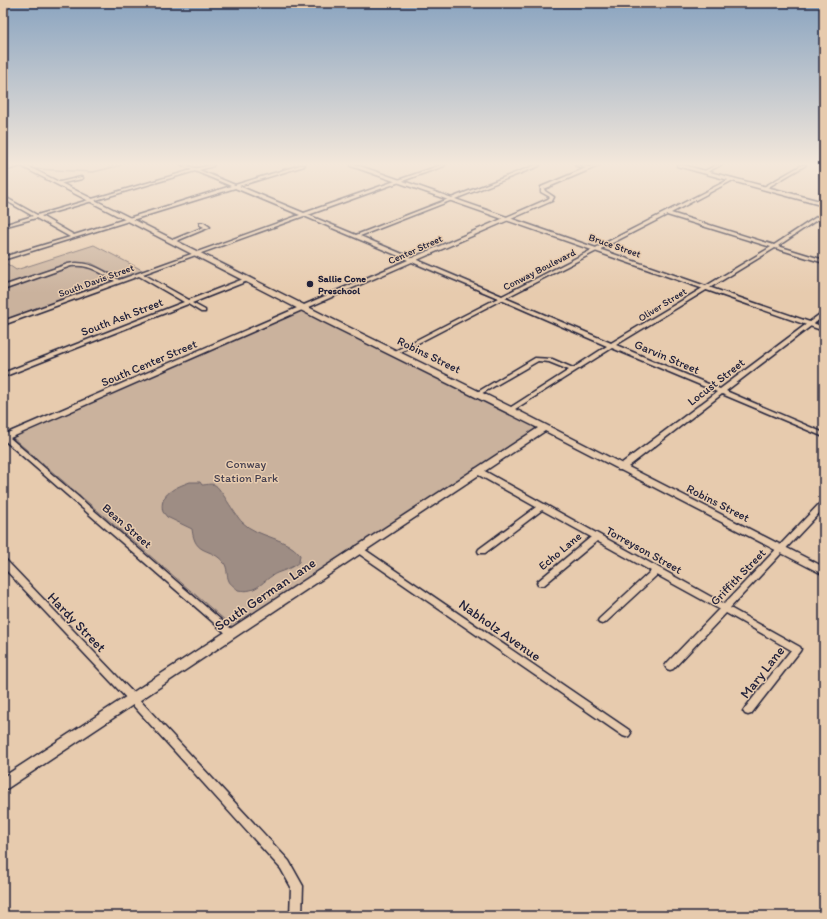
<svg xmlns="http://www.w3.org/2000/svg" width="827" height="919" font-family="Itim,sans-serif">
<rect width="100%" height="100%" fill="#e7cbae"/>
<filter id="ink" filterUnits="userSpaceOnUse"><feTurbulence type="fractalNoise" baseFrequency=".025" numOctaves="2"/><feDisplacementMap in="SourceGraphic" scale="8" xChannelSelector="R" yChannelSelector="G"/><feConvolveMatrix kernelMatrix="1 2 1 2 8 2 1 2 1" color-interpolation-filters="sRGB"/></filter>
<g filter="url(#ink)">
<g fill="#cab29d" stroke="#766a6c">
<polygon points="94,245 144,271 120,278 91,263 78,263 3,287 3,261 16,270"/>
<polygon points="88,265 112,280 112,282 3,321 3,290 74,266"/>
<polygon points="300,310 303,310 533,426 536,429 233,627 13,438 16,435"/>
</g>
<path fill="#9e8d84" stroke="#6c6267" d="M 190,482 L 200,482 L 202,485 C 206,485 211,483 215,485 C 219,486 235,515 242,522 C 258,538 287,537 300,555 L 299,562 C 292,568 285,570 277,573 C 262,580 258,594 238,590 C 235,587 230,584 229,581 C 226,575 228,568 224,563 C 211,546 195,557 192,529 L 167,517 L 163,512 C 158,494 176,487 190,482 Z"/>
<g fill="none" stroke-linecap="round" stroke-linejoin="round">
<polyline stroke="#6c6267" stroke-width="1.5" points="36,169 93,172 122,165"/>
<defs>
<g id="minor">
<path d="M 182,165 C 187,164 192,169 198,168 C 203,167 208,165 214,165 L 213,166 L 199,170 L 235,185 L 300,165 L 305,165 L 304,166 L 239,186 L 304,213 L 441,165 L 445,165 L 444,166 L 308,215 L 356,235 L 536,165 L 540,165 L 539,166 L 360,236 L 412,258 L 548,199 L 550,197 L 541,192 L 541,187 L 586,168 L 576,166 L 575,165 L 589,167 L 595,165 L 599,165 L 598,166 L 544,189 L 545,191 L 554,197 L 552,201 L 417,260 L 502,296 L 732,178 L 735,179 L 671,213 L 774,245 L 824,212 L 824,215 L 778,246 L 824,260 L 824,263 L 775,248 L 616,345 L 720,389 L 824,311 L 824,316 L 726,391 L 824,433 L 824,437 L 722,394 L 624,470 L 618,470 L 617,468 L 618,466 L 717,392 L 612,348 L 512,411 L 508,411 L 507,410 L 508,409 L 569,370 L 549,362 L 538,361 L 479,395 L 477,396 L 474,394 L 535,358 L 552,359 L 573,368 L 607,346 L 501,300 L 397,354 L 393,354 L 393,352 L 498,298 L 412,262 L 10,438 L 235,632 L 236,634 L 235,636 L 232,637 L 229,636 L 4,440 L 3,440 L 3,435 L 408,260 L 304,216 L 143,274 L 189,300 L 246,278 L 250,278 L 250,280 L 192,303 L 205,310 L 205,312 L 201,312 L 188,304 L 3,377 L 3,373 L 184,302 L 139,276 L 3,325 L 3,321 L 115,281 C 99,272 90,264 71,266 L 3,290 L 3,286 L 68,264 C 88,260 102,270 119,280 L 300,215 L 235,188 L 3,260 L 3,257 L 70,237 L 36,218 L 3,227 L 3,225 L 33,216 L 3,199 L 3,196 L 37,215 L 192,170 ZM 195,171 L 231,186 L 74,235 L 41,216 ZM 667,215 L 771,247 L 611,343 L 505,298 Z"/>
<polygon points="717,165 721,165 705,173 702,172"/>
<polygon points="802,165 806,165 765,189 762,188"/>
<polygon points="81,177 83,178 82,179 58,184 56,183"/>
<polygon points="200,223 204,223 210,227 174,242 170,241 204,227 200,225"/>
<polygon points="475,469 481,469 724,604 821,502 824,502 824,508 730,608 800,647 801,649 800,651 751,714 748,715 745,714 743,711 745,708 791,650 726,613 673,669 670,670 667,669 665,666 667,663 719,609 657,575 605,623 602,624 599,623 598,621 599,619 651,571 597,541 544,585 538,585 537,583 538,581 591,537 542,510 485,553 479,553 478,551 479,549 536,507 475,473 474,471"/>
<polygon points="358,546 361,547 629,730 631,733 629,736 626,737 623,736 355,551 354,549 355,547"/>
<polygon points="3,559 6,560 136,696 289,861 303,886 302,916 290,916 291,887 281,869 130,702 3,567"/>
</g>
<g id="tertiary">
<polygon points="16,165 25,165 328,317 513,408 824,567 824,575 545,431 8,788 3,790 3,777 538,428 322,321 21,166 3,171 3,167"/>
<polygon points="351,165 357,165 824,327 824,331 351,166"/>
<polygon points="677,165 683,165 824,202 824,206 677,166"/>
</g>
</defs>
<use href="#minor" stroke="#22223b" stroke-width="3"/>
<use href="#tertiary" stroke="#22223b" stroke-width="3"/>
<use href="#minor" fill="#e7cbae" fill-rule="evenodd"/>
<use href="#tertiary" fill="#e7cbae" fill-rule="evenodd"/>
</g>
</g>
<linearGradient id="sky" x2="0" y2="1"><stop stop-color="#8aa4c0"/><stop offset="0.56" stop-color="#f4e8db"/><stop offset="1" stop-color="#f4e8db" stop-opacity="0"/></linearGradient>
<rect width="827" height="293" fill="url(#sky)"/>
<circle fill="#22223b" stroke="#e7cbae" stroke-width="1.5" cx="310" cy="284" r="4"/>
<g text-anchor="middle" stroke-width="3" stroke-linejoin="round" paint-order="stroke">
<g font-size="10" fill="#22223b" stroke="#e7cbae">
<text transform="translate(615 245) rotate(19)" y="4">Bruce Street</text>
<text transform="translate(415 249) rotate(-24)" y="4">Center Street</text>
<text transform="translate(539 269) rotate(-27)" y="4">Conway Boulevard</text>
<text transform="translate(96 280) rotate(-20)" y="4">South Davis Street</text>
<text transform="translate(662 304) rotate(-32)" y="4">Oliver Street</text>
</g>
<g font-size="10" font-weight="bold" fill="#22223b" stroke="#e7cbae" text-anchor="start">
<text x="318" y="282">Sallie Cone<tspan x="318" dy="12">Preschool</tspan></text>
</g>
<g font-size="12" fill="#22223b" stroke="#e7cbae">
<text transform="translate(122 317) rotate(-21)" y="4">South Ash Street</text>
<text transform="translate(429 355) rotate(26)" y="4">Robins Street</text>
<text transform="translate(667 357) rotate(23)" y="4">Garvin Street</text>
<text transform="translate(149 363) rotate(-23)" y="4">South Center Street</text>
<text transform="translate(716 382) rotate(-38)" y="4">Locust Street</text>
<text transform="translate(718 503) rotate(27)" y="4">Robins Street</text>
<text transform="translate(127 526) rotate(41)" y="4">Bean Street</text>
<text transform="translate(644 550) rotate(29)" y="4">Torreyson Street</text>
<text transform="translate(560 551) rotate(-40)" y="4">Echo Lane</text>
<text transform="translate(738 577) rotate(-46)" y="4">Griffith Street</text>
</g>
<g font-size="12" fill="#443f4f" stroke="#e7cbae">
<text x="246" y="468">Conway<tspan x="246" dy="14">Station Park</tspan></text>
</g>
<g font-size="14" fill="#22223b" stroke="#e7cbae">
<text transform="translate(265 594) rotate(-34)" y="5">South German Lane</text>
<text transform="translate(77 622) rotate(46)" y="5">Hardy Street</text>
<text transform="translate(500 630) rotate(35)" y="5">Nabholz Avenue</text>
<text transform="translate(762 672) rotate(-52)" y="5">Mary Lane</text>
</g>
</g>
<rect width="827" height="919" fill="none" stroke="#e7cbae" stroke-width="16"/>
<rect x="8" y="8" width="811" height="903" fill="none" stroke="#22223b" stroke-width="1.5" filter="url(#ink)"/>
</svg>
